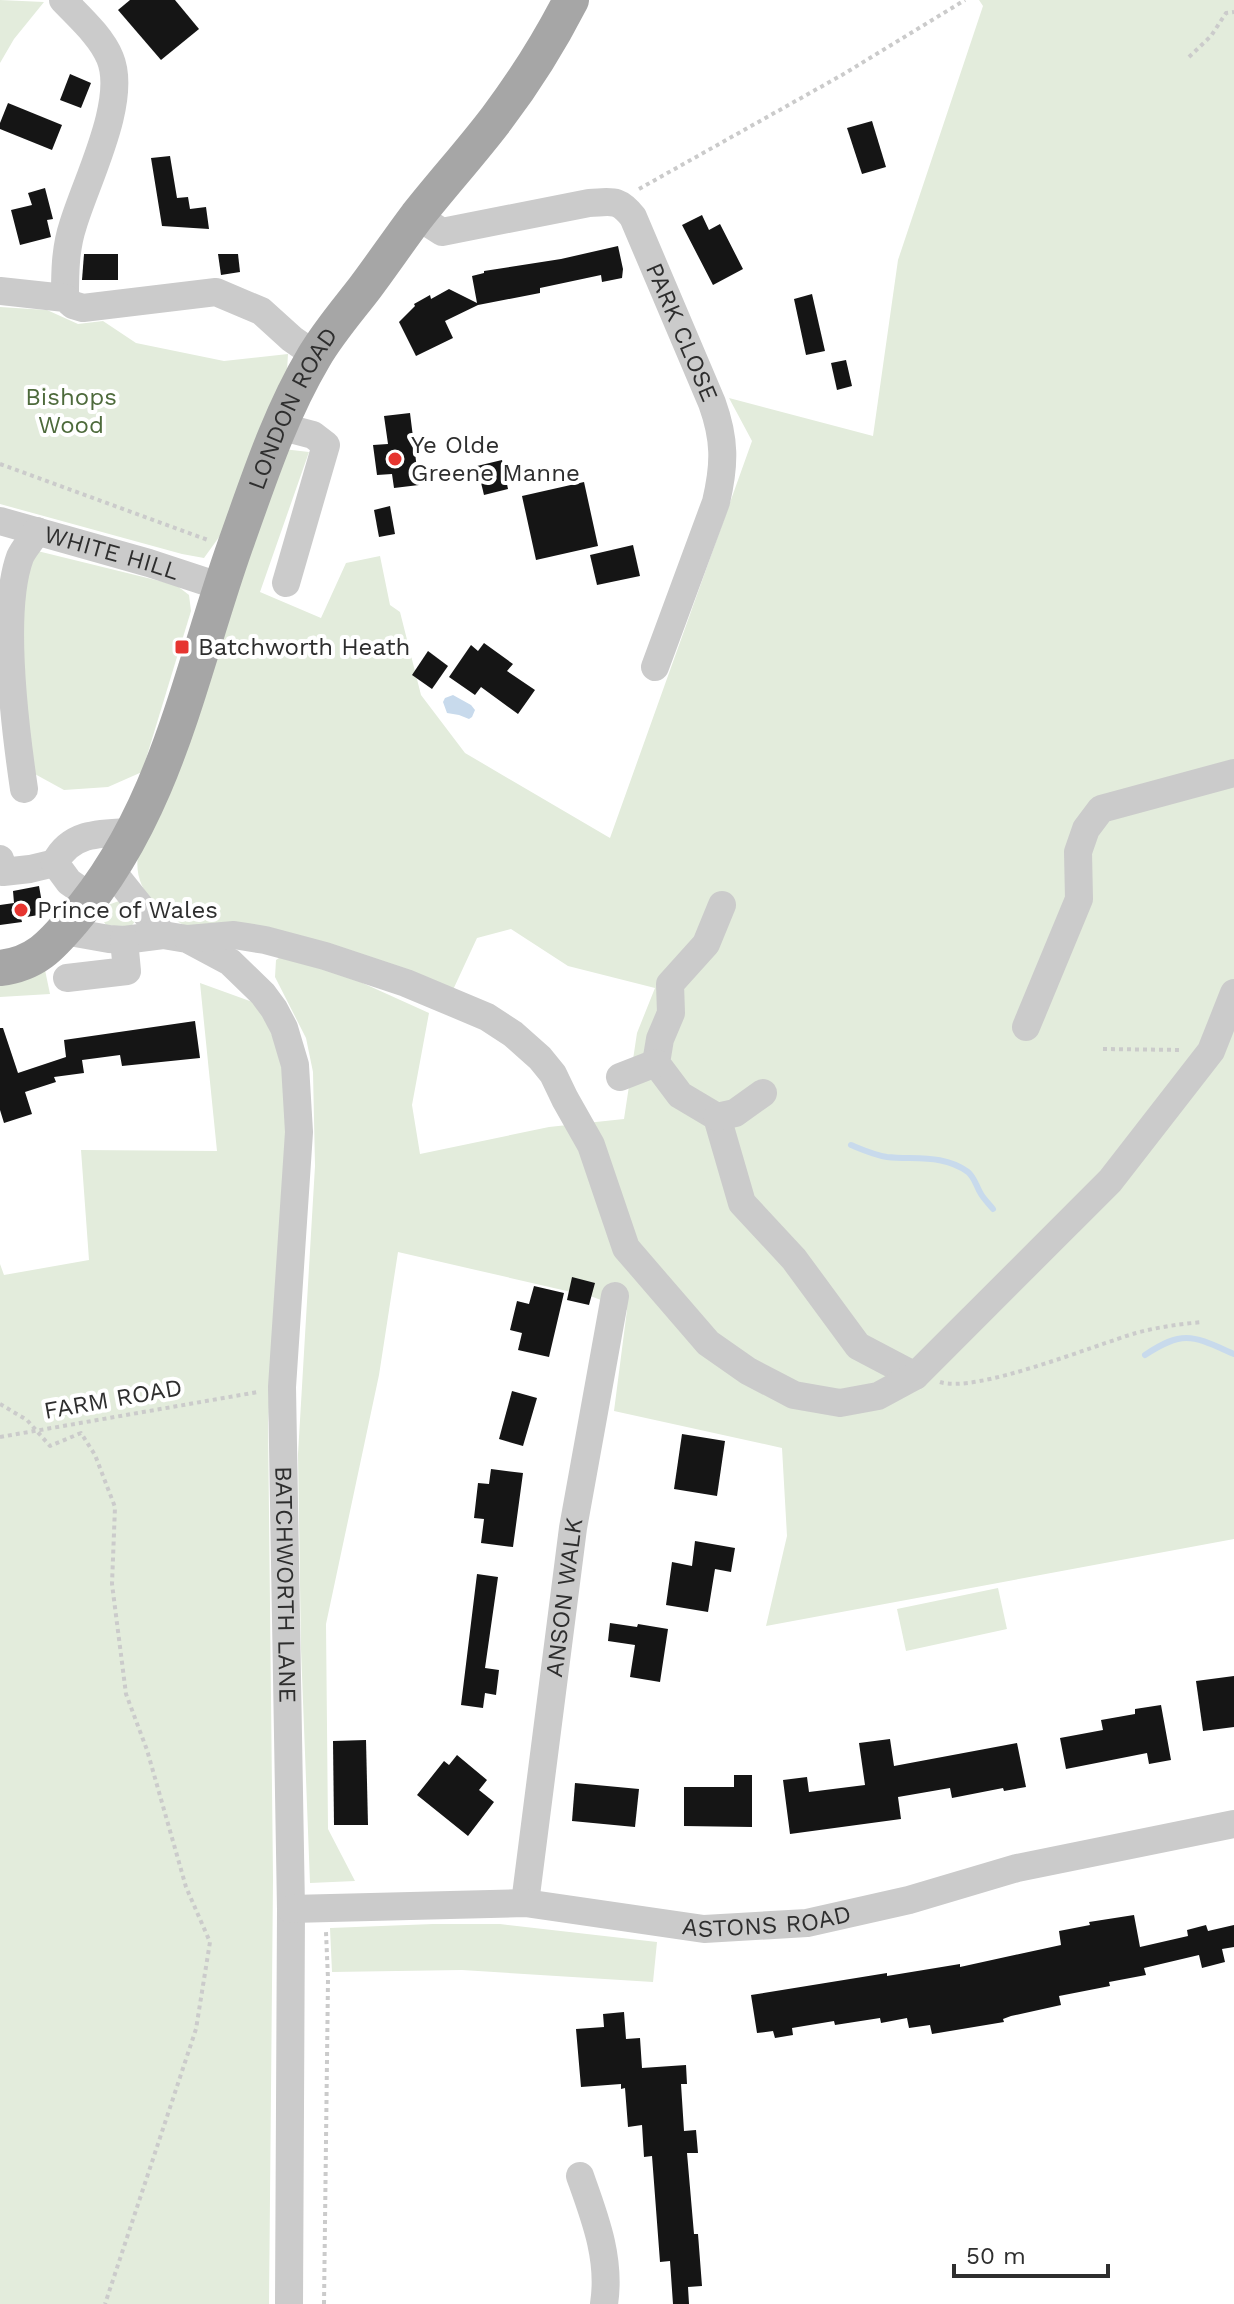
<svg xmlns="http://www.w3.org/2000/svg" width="1234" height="2304" font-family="'Work Sans',sans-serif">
<rect width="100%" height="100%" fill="#fff"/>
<g fill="#e3ecdc">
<polygon points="0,0 44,2 14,39 0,63"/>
<path d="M 979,0 L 1234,0 L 1234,1539 L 766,1626 L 787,1536 L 782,1448 L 614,1411 L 627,1310 L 593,1297 L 398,1252 L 379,1375 L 326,1624 L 328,1829 L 355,1881 L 310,1883 L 301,1649 L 298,1454 L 315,1166 L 313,1072 L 306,1038 L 275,977 L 276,960 L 282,956 L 325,966 L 429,1013 L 412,1105 L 420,1154 L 549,1127 L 624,1119 L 637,1033 L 655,988 L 568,966 L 511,929 L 477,938 L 452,992 L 189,928 C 159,912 130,889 139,850 L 283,449 L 309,452 L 260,592 L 321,618 L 346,563 L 380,556 L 390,605 L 400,612 L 421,695 L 465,753 L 610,838 L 752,441 L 729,398 L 873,436 L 898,260 L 983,6 Z"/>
<polygon points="0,307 47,310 78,324 103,321 136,343 224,361 288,354 287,371 227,526 204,558 182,554 0,504"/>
<polygon points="13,545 176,585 189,595 191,611 142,772 108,787 64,790 33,773"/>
<path d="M 119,901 L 136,920 L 130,928 L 106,925 C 101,918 101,913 105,906 Z"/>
<polygon points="45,970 50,994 0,997 0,973"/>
<polygon points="200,983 258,1004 276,1044 283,1073 288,1111 268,1423 273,1879 269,2304 0,2304 0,1264 4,1275 89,1260 81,1150 217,1151"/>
<polygon points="998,1588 1007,1629 906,1651 897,1609"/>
<polygon points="433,1924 500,1924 657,1942 653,1982 462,1970 332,1972 330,1928"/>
</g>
<polygon fill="#c8daec" points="453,695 471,705 475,710 472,717 469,719 459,715 447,713 443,702 445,698"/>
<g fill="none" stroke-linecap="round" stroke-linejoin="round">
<g stroke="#c8daec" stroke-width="6">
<path d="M 851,1145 C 863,1150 874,1155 887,1157 C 915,1160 943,1154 968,1172 C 975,1178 976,1186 981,1194 C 984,1199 989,1204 993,1209"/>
<path d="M 1145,1355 C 1184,1329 1193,1336 1234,1354"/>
</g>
</g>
<g fill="#151515">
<polygon points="130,0 175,0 199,29 161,60 118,10"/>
<polygon points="70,74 91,83 81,108 60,100"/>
<polygon points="8,103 62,125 52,150 0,129 0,123"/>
<polygon points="872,121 886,167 862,174 847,128"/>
<polygon points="170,156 177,198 188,197 190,209 206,207 209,229 162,226 151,158"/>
<polygon points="45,188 53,219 47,220 51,237 20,245 11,210 32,205 28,193"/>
<polygon points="702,215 709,230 720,224 743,269 713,285 682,225"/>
<polygon points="618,246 623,269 622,278 602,282 601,275 540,288 540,293 478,305 445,321 453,338 416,356 399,322 415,306 414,304 430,295 431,299 449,289 477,303 472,276 484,273 484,271 561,259"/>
<polygon points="84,254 118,254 118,280 82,280"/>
<polygon points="218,254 238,254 240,272 221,275"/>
<polygon points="812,294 825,351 806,355 794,299"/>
<polygon points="846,360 852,386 837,390 831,363"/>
<polygon points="410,413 419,485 394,488 392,474 377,475 373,445 388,444 384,416"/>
<polygon points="502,460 508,489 484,495 477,466"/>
<polygon points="584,482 598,546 536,560 522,496"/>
<polygon points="390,506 395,534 379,537 374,510"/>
<polygon points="633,545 640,576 597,585 590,555"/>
<polygon points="484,643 513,664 507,671 535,690 518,714 481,687 475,695 449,677 471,645 478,651"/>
<polygon points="428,651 448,666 432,689 412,675"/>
<polygon points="39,886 44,914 21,918 22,922 0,925 0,905 14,903 13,891"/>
<polygon points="195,1021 200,1058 122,1066 120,1055 82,1060 84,1073 54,1077 56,1082 25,1092 32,1114 4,1123 0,1110 0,1028 3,1028 18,1073 66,1057 64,1040"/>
<polygon points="572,1277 595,1283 589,1305 567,1300"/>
<polygon points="534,1286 564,1293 549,1357 518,1350 522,1333 510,1330 517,1301 529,1304"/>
<polygon points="512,1391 537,1398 523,1446 499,1439"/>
<polygon points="682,1434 725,1441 717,1496 674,1489"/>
<polygon points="491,1469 523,1473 513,1547 481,1543 484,1519 474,1518 478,1483 489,1484"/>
<polygon points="695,1541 735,1548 731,1572 715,1569 708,1612 666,1605 672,1562 692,1566"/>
<polygon points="477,1574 498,1577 485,1668 499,1670 496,1695 485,1693 483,1708 461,1705"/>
<polygon points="610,1623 637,1627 638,1624 668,1629 660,1682 630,1677 635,1645 608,1641"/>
<polygon points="1234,1676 1234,1727 1203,1731 1196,1681"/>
<polygon points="1161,1705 1171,1760 1149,1764 1147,1753 1066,1769 1060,1738 1103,1730 1101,1720 1135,1714 1135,1709"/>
<polygon points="890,1739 894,1766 1017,1743 1026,1787 1004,1791 1003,1788 952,1798 950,1788 898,1797 901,1819 790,1834 783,1780 807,1777 809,1792 865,1785 859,1743"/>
<polygon points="366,1740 368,1825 334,1825 333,1741"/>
<polygon points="457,1755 487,1780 479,1790 494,1802 468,1836 417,1795 444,1761 449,1765"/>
<polygon points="734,1775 752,1775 752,1827 684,1826 684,1787 734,1787"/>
<polygon points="575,1783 639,1789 635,1827 572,1821"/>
<polygon points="1134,1915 1140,1947 1188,1936 1187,1930 1206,1925 1208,1931 1234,1925 1234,1947 1222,1949 1225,1962 1202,1968 1199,1955 1144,1968 1146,1975 1109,1982 1110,1986 1059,1996 1061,2005 1011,2016 1003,2019 1004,2022 932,2034 930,2025 909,2028 907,2018 881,2023 880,2018 835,2025 834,2021 792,2028 793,2035 775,2038 773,2031 757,2033 751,1995 887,1973 887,1976 960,1964 960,1967 1061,1945 1059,1931 1090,1925 1089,1922"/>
<polygon points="624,2012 626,2039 640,2038 642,2068 686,2065 687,2084 681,2084 684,2131 696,2130 698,2153 687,2153 694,2234 698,2234 702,2286 688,2287 689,2304 673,2304 670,2261 660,2262 652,2156 644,2157 642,2125 628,2127 625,2088 621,2089 621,2084 581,2087 576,2029 604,2027 603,2014"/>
</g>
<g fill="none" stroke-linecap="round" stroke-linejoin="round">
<g stroke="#cbcbcb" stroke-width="4" stroke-dasharray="4 4" stroke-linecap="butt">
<polyline points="1189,57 1211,36 1226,13 1234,12"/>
<polyline points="639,189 842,75 965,0"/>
<polyline points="0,464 208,540"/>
<polyline points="1103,1049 1181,1050"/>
<path d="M 940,1382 C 975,1394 1095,1345 1136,1333 C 1158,1327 1180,1324 1203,1322"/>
<polyline points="0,1404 27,1420 50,1446 81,1433 95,1455 115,1507 112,1584 126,1694 147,1750 186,1887 210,1942 196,2029 105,2304"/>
<polyline points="0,1437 258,1392"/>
<polyline points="324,2304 328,1979 326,1932"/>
</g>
<g stroke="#cbcbcb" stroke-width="28">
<path d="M 63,0 C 79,17 101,36 110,58 C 128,101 86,181 73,225 C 65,249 65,274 65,298"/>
<path id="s1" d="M 417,216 L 442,232 L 589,203 C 612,202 618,198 633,217 L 712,403 C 725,439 725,464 716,502 L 655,667"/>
<polyline points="0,291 65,298 73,305 83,308 216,292 261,311 292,339 315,355"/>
<polyline points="279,426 313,435 326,445 286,583"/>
<path id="s2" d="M 0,521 L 149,563 L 222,587"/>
<path d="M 24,789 C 15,728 0,612 20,557 C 24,548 32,540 37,531"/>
<polyline points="0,859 3,872 30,869 55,863"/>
<polyline points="111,870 163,935"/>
<path d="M 92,898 L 69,882 L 55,863 C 70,832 102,833 132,832"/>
<polyline points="722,905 706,944 670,984 671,1013 660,1039 656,1063 680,1095 717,1117 742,1203 794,1259 858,1346 915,1376"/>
<path id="s3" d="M 64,931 L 109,939 L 124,940 L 163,935 L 187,939 L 230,962 L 263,994 L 274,1009 L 284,1028 L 295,1065 L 299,1132 L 282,1387 L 291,1909 L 289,2304"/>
<polyline points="188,939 234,935 265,940 325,956 406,983 487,1017 513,1034 540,1058 553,1074 565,1099 591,1145 626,1248 708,1343 748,1371 794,1395 840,1403 878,1396 915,1376 1110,1181 1211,1051 1234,993"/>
<polyline points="67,978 127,971 124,940"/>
<polyline points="1026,1027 1079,899 1078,852 1086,829 1101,809 1234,773"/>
<polyline points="620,1077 656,1063"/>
<polyline points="717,1117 735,1113 763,1093"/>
<path id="s4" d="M 525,1903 L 573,1528 L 615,1296"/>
<path id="s5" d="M 291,1909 L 525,1903 L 704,1929 L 807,1923 L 909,1900 L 1017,1868 L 1234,1824"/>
<path d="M 580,2176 C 595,2218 611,2259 604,2304"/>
</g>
<path stroke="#a6a6a6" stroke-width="36" id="s6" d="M 0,968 C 35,964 51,946 73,920 C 166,813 189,676 235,546 C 258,482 279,416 314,357 C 328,333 347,311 364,289 C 382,265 399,240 417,216 C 443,183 472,151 497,118 C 525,81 550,41 571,0"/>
</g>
<g fill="#e63530" stroke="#fff" stroke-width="3">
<circle cx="395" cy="459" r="8"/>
<rect x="174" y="639" width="16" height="16" rx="4"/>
<circle cx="21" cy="910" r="8"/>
</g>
<g text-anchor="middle" stroke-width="8" stroke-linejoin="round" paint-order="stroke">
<g font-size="24" fill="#2e2e2e" stroke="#fff">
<text dy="8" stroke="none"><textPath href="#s1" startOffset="354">PARK CLOSE</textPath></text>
<text dy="8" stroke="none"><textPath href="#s6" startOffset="650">LONDON ROAD</textPath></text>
<text dy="8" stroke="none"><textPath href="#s2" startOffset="116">WHITE HILL</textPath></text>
<text transform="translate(113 1399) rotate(-10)" y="8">FARM ROAD</text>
<text dy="8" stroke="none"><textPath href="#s3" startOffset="818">BATCHWORTH LANE</textPath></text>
<text dy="8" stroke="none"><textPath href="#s4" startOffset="308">ANSON WALK</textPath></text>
<text dy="8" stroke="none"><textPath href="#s5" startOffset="478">ASTONS ROAD</textPath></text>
</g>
<g font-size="24" fill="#4d6a3b" stroke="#fff">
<text x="71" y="405">Bishops<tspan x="71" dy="28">Wood</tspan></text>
</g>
<g font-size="24" fill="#2e2e2e" stroke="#fff" text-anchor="start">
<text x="411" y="453">Ye Olde<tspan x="411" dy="28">Greene Manne</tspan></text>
<text x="198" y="655">Batchworth Heath</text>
<text x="37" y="918">Prince of Wales</text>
</g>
</g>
<path d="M954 2264v12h154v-12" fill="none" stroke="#2e2e2e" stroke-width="4"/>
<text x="966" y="2264" font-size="24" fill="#2e2e2e" stroke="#ffffff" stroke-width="6" paint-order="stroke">50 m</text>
</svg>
